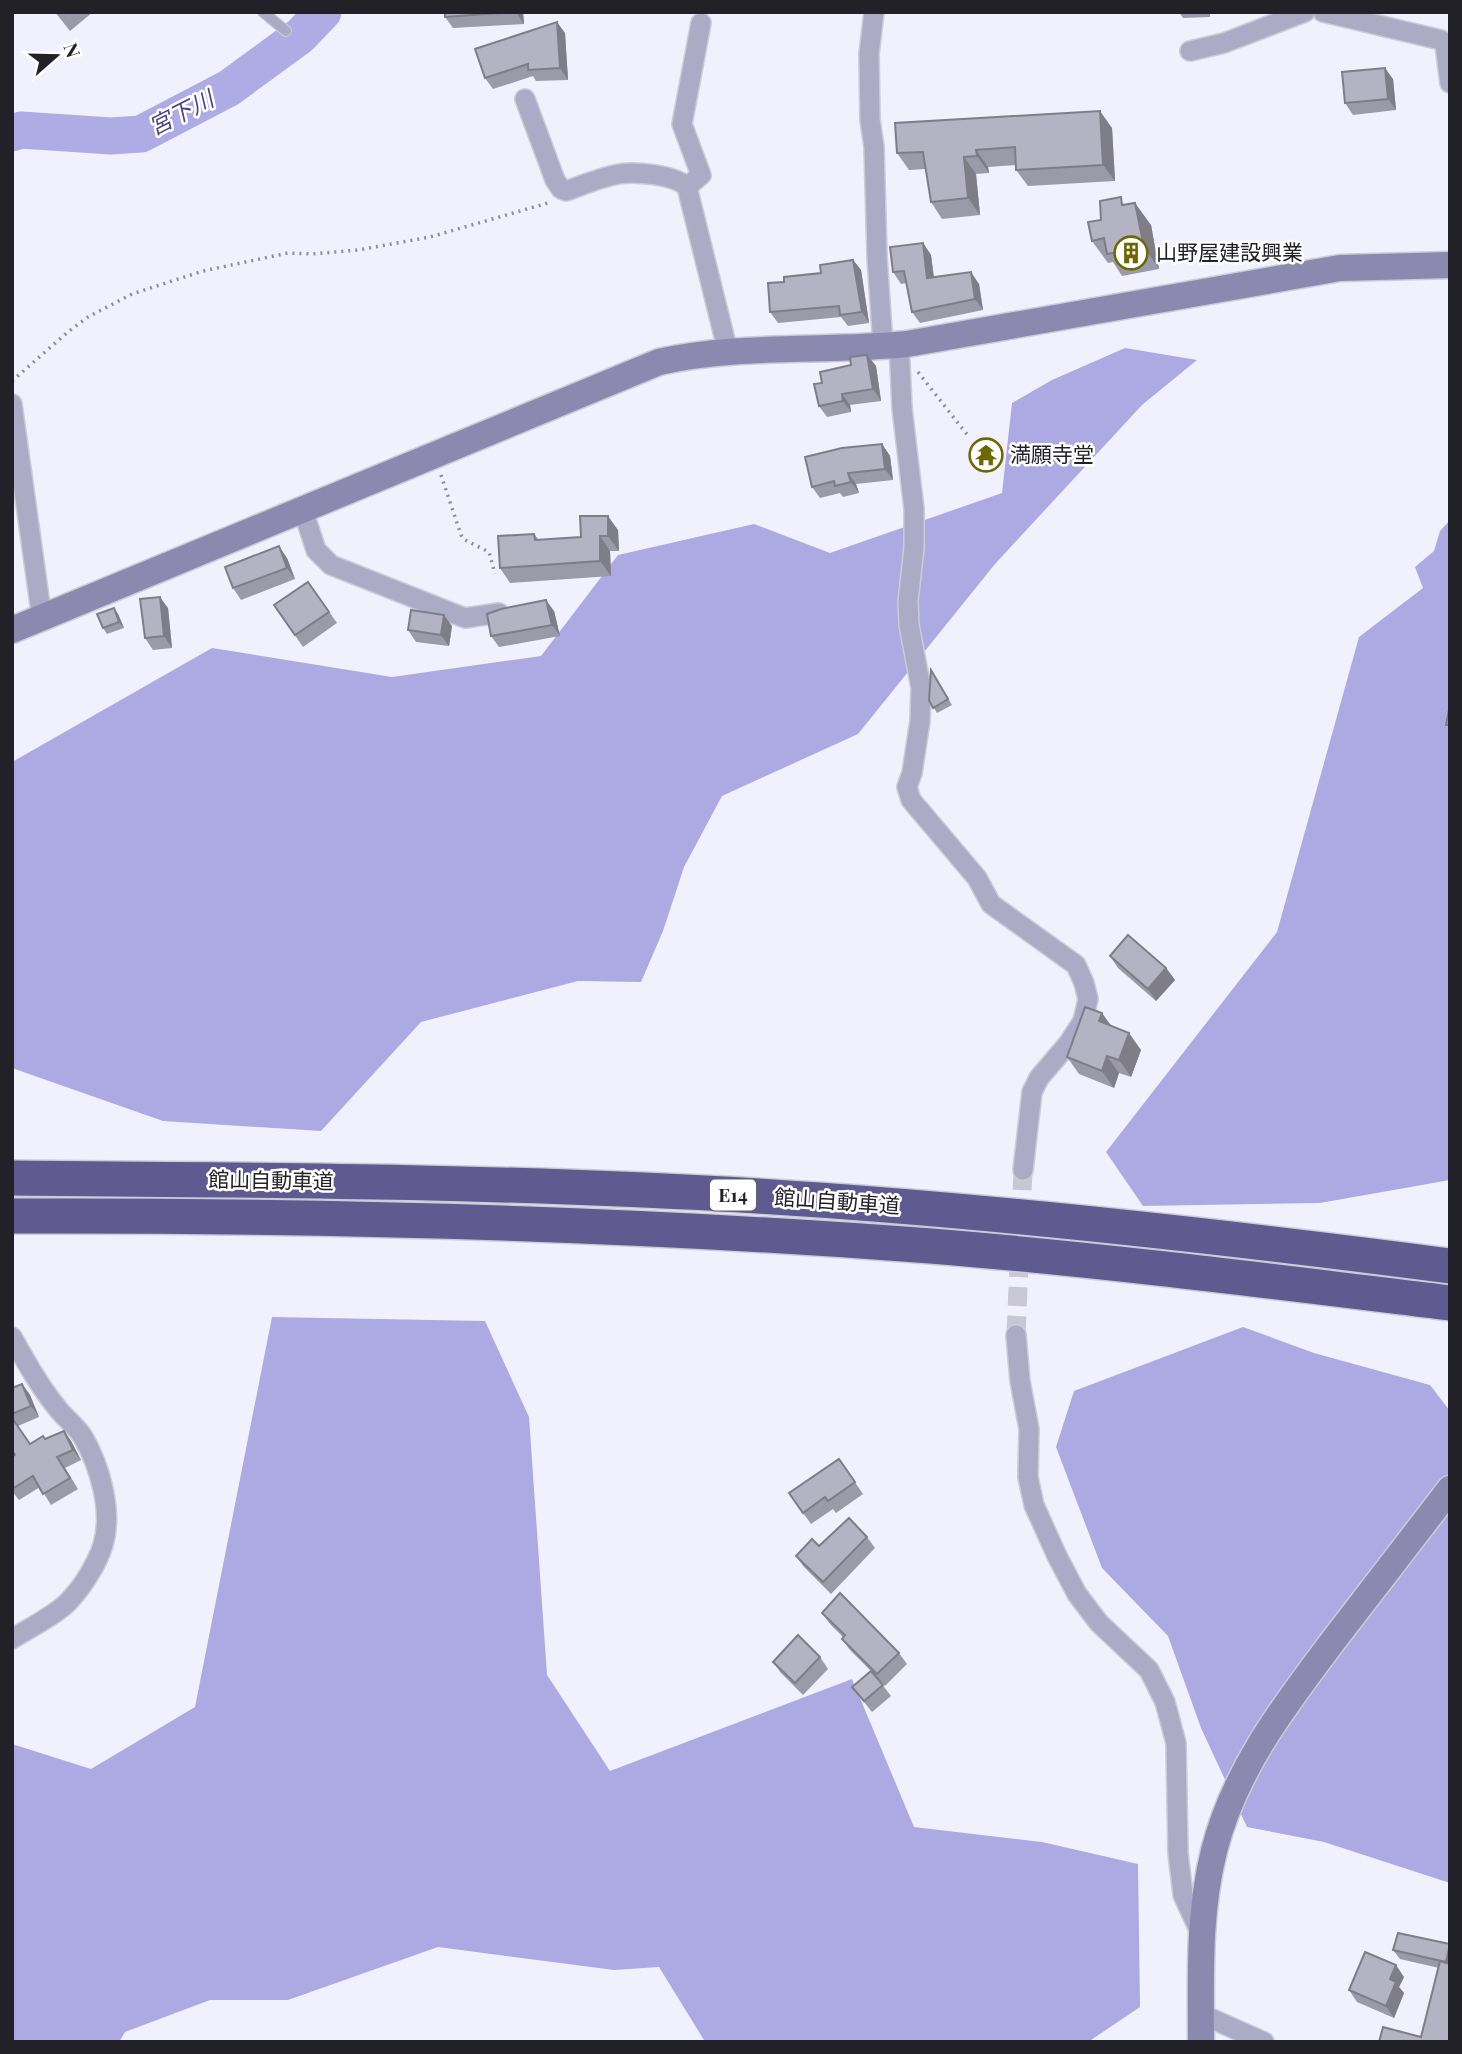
<svg xmlns="http://www.w3.org/2000/svg" width="1462" height="2054" font-family="'Playfair Display','Noto Sans JP',serif">
<rect width="100%" height="100%" fill="#f1f1fe"/>
<g fill="#ada9e3">
<polygon points="1125,348 1197,360 1142,405 995,564 858,734 722,796 684,867 663,931 641,982 578,981 421,1022 321,1131 163,1121 12,1068 12,762 212,648 392,677 541,656 618,555 754,524 830,553 1002,493 1012,403 1052,380"/>
<polygon points="1450,520 1450,1180 1320,1203 1143,1206 1106,1152 1277,932 1359,637 1423,588 1415,567 1434,551 1440,531"/>
<polygon points="272,1317 485,1321 529,1417 547,1675 610,1771 852,1679 914,1827 1042,1842 1138,1864 1140,2007 1088,2042 704,2040 659,1967 614,1970 438,1947 288,2000 210,2000 125,2032 119,2042 12,2042 12,1744 91,1769 195,1707"/>
<polygon points="1243,1327 1314,1353 1430,1385 1450,1411 1450,1883 1324,1842 1247,1827 1201,1728 1168,1636 1102,1568 1056,1447 1074,1391"/>
</g>
<g fill="none" stroke-linecap="round" stroke-linejoin="round">
<polyline stroke="#aeabe5" stroke-width="37" points="12,133 21,130 111,136 141,134 229,88 300,36 323,12"/>
<polyline stroke="#c8c7d3" stroke-width="19" stroke-dasharray="19 10" stroke-linecap="butt" points="1016,1335 1023,1170"/>
<defs>
<polyline id="lane" points="263,12 286,31"/>
<g id="street">
<polyline points="874,12 869,54 870,120 874,147 877,256 883,346"/>
<polyline points="1323,12 1441,40 1445,45 1450,83"/>
<polyline points="1190,51 1224,43 1305,12"/>
<path d="M 525,99 L 555,180 L 561,189 L 566,191 C 583,185 601,177 619,174 C 635,171 676,175 687,187 L 728,352"/>
<polyline points="687,187 701,175 682,124 701,23"/>
<polyline points="899,344 902,408 914,509 914,548 908,601 909,625 921,688 920,721 912,773 907,787 911,800 977,878 991,904 1076,965 1084,983 1088,999 1083,1021 1068,1044 1039,1078 1032,1092 1023,1170"/>
<polyline points="12,404 42,619"/>
<polyline points="303,510 316,550 331,565 465,618 499,613"/>
<polyline points="1016,1335 1020,1381 1029,1429 1028,1477 1034,1505 1057,1556 1077,1594 1099,1623 1149,1670 1165,1702 1176,1743 1178,1853 1183,1895 1200,1932"/>
<path d="M 12,1337 C 26,1362 40,1387 58,1409 C 66,1419 77,1427 83,1437 C 100,1466 113,1512 103,1545 C 97,1564 83,1586 70,1600 C 59,1613 28,1629 12,1639"/>
<polyline points="1201,2014 1264,2042"/>
</g>
<g id="secondary">
<path d="M 12,630 L 659,362 C 738,344 825,352 907,344 L 1340,268 L 1450,265"/>
<path d="M 1201,2042 C 1201,1977 1198,1915 1214,1851 C 1234,1771 1284,1706 1333,1641 C 1372,1590 1411,1540 1450,1489"/>
</g>
<g id="highway">
<path d="M 12,1178 C 261,1180 510,1181 758,1196 C 989,1210 1220,1236 1450,1266"/>
<path d="M 12,1216 C 319,1215 626,1223 931,1246 C 1105,1260 1277,1282 1450,1303"/>
</g>
</defs>
<use href="#lane" stroke="#ccccd7" stroke-width="12"/>
<use href="#street" stroke="#ccccd7" stroke-width="22"/>
<use href="#secondary" stroke="#ccccd7" stroke-width="29"/>
<use href="#highway" stroke="#ccccd7" stroke-width="38"/>
<g stroke="#8f8e98" stroke-width="3.5" stroke-dasharray="2 5" stroke-linecap="butt">
<polyline points="918,372 969,437"/>
<polyline points="12,381 69,331 88,317 132,294 203,271 288,253 312,254 358,250 430,237 548,203"/>
<polyline points="441,475 461,535 465,540 489,552 495,574"/>
</g>
<use href="#lane" stroke="#acabc6" stroke-width="10"/>
<use href="#street" stroke="#acabc6" stroke-width="19"/>
<use href="#secondary" stroke="#8b89af" stroke-width="26"/>
<use href="#highway" stroke="#5f5a8f" stroke-width="35"/>
</g>
<g fill="#9b9aa8">
<polygon points="55,12 93,12 70,31"/>
<polygon points="445,12 523,12 524,24 453,28 445,17"/>
<polygon points="1179,12 1210,12 1210,17 1183,18"/>
<polygon points="565,33 568,80 536,81 533,76 493,89 485,78"/>
<polygon points="1393,79 1396,110 1353,115 1345,103"/>
<polygon points="1112,128 1115,181 1028,186 1016,170 1016,165 988,167 989,173 976,174 980,215 942,219 931,202 926,169 909,170 897,153"/>
<polygon points="1126,204 1151,225 1159,269 1122,276 1113,262 1108,263 1092,241 1101,220"/>
<polygon points="923,243 931,255 934,277 979,284 983,310 920,323 912,312 907,283 901,284 893,272"/>
<polygon points="853,260 861,270 869,323 848,326 841,317 778,323 770,312 784,282 821,273"/>
<polygon points="867,355 876,366 881,401 850,405 851,412 827,417 819,406 822,383"/>
<polygon points="882,444 890,456 893,480 856,484 859,493 843,497 840,493 820,498 812,487"/>
<polygon points="618,530 619,551 610,551 611,576 510,583 500,568 534,534 539,540 581,537"/>
<polygon points="287,558 295,579 241,600 233,588"/>
<polygon points="308,582 337,623 303,647 274,605"/>
<polygon points="114,608 118,614 124,628 107,634 103,628"/>
<polygon points="168,608 172,648 153,650 145,638"/>
<polygon points="554,611 560,636 499,647 491,636"/>
<polygon points="452,626 449,646 416,642 408,630"/>
<polygon points="935,676 952,705 937,713 929,700"/>
<polygon points="1110,956 1166,968 1175,980 1156,1001 1118,968"/>
<polygon points="1102,1013 1111,1026 1141,1050 1131,1077 1119,1073 1114,1088 1079,1074 1067,1057"/>
<polygon points="22,1384 30,1395 39,1417 18,1426 30,1444 45,1439 64,1431 71,1441 81,1460 65,1468 78,1489 51,1505 40,1487 19,1500 12,1491 12,1457 15,1455 12,1450 12,1388"/>
<polygon points="839,1459 863,1494 836,1513 833,1509 811,1524 789,1493"/>
<polygon points="867,1537 875,1548 831,1594 804,1567 796,1556 819,1546"/>
<polygon points="822,1613 899,1653 907,1664 885,1686 875,1675 891,1696 872,1712 852,1687 871,1671 850,1650 842,1639 843,1637 830,1624"/>
<polygon points="820,1657 828,1669 803,1695 781,1673 773,1662"/>
<polygon points="1450,1944 1421,2037 1439,1968 1400,1959 1393,1950"/>
<polygon points="1404,1977 1399,1987 1404,1993 1394,2018 1357,2002 1349,1990"/>
</g>
<g fill="#7e7d88">
<polygon points="516,12 523,12 524,24"/>
<polygon points="557,22 565,33 568,80 560,68"/>
<polygon points="1385,68 1393,79 1396,110 1388,99"/>
<polygon points="1100,111 1112,128 1115,181 1103,165"/>
<polygon points="976,150 988,167 989,173 977,156"/>
<polygon points="964,157 976,174 980,215 968,198"/>
<polygon points="1135,203 1151,225 1159,269 1144,247"/>
<polygon points="923,243 931,255 935,289 927,278"/>
<polygon points="853,260 861,270 869,323 862,312"/>
<polygon points="971,272 979,284 983,310 975,299"/>
<polygon points="867,355 876,366 881,401 873,389"/>
<polygon points="842,394 850,405 851,412 843,401"/>
<polygon points="882,444 890,456 893,480 885,469"/>
<polygon points="848,473 856,484 859,493 851,482"/>
<polygon points="608,516 618,530 619,551 608,536"/>
<polygon points="600,536 610,551 611,576 600,561"/>
<polygon points="279,546 287,558 295,579 287,568"/>
<polygon points="160,597 168,608 172,648 164,636"/>
<polygon points="546,600 554,611 560,636 552,625"/>
<polygon points="114,608 118,614 124,628 119,622"/>
<polygon points="444,615 452,626 449,646 441,635"/>
<polygon points="1166,968 1175,980 1156,1001 1148,989"/>
<polygon points="1102,1013 1114,1030 1099,1021"/>
<polygon points="1129,1033 1141,1050 1131,1077 1119,1060"/>
<polygon points="1107,1056 1119,1073 1114,1088 1102,1071"/>
<polygon points="22,1384 30,1395 39,1417 31,1406"/>
<polygon points="64,1431 71,1441 81,1460 73,1450"/>
<polygon points="1450,1948 1450,1967 1446,1962"/>
<polygon points="1396,1965 1404,1977 1399,1987 1404,1993 1394,2018 1386,2006 1390,1979"/>
</g>
<g fill="#b4b3c3" stroke="#7e7d88" stroke-width="2">
<polygon points="445,12 514,12 445,17"/>
<polygon points="557,22 560,68 528,70 528,64 485,78 475,49"/>
<polygon points="1385,68 1388,99 1345,103 1342,72"/>
<polygon points="1100,111 1103,165 1016,170 1015,147 976,150 977,156 964,157 968,198 931,202 923,152 897,153 895,123"/>
<polygon points="1121,197 1122,205 1135,203 1144,247 1107,254 1104,238 1092,241 1088,222 1101,220 1100,201"/>
<polygon points="923,243 927,278 971,272 975,299 912,312 904,271 893,272 890,247"/>
<polygon points="853,260 862,312 840,315 839,306 770,312 768,283 784,282 784,277 821,273 820,265"/>
<polygon points="867,355 873,389 842,394 843,401 819,406 814,384 822,383 820,372 851,365 850,357"/>
<polygon points="882,444 885,469 848,473 851,482 835,486 834,481 812,487 805,457 842,448"/>
<polygon points="580,516 608,516 608,536 600,536 600,561 500,568 498,536 534,534 535,540 581,537"/>
<polygon points="279,546 287,568 233,588 225,567"/>
<polygon points="308,582 329,612 295,635 274,605"/>
<polygon points="160,597 164,636 145,638 140,599"/>
<polygon points="546,600 552,625 491,636 487,614 501,609"/>
<polygon points="114,608 119,622 103,628 97,614"/>
<polygon points="411,610 444,615 441,635 408,630"/>
<polygon points="931,670 948,699 933,708 929,700"/>
<polygon points="1450,705 1450,725 1446,725"/>
<polygon points="1128,935 1166,968 1148,989 1110,956"/>
<polygon points="1085,1007 1102,1013 1099,1021 1129,1033 1119,1060 1107,1056 1102,1071 1067,1057"/>
<polygon points="22,1384 31,1406 12,1414 12,1388"/>
<polygon points="12,1418 30,1444 43,1436 45,1439 64,1431 73,1450 57,1457 70,1478 43,1494 33,1476 12,1489 12,1457 15,1455 12,1450"/>
<polygon points="839,1459 855,1482 828,1501 825,1497 803,1513 789,1493"/>
<polygon points="849,1518 867,1537 823,1582 796,1556 812,1539 819,1546"/>
<polygon points="840,1593 899,1653 877,1674 842,1639 845,1635 822,1613"/>
<polygon points="798,1635 820,1657 795,1683 773,1662"/>
<polygon points="871,1671 883,1685 864,1701 852,1687"/>
<polygon points="1398,1933 1450,1944 1446,1962 1393,1950"/>
<polygon points="1365,1952 1396,1965 1390,1979 1396,1982 1386,2006 1349,1990"/>
<polygon points="1440,1961 1450,1964 1450,2042 1379,2042 1383,2027 1421,2037"/>
</g>
<defs>
<symbol id="building-ring" viewBox="-11 -11 22 22"><circle r="9.5" fill="#fff" stroke="#6d6902" stroke-width="1.5"/><path d="M-4-6H4V6H1V3H-1V6H-4ZM-2.5-4.3h1.7v1.8h-1.7ZM.8-4.3h1.7v1.8H.8ZM-2.5-1h1.7V.8h-1.7ZM.8-1h1.7V.8H.8Z" fill="#6d6902"/></symbol>
<symbol id="temple-ring" viewBox="-11 -11 22 22"><circle r="9.5" fill="#fff" stroke="#6d6902" stroke-width="1.5"/><path d="M0-6L5-2H3V0L6.5 2.5H4V6H1.5V3h-3V6H-4V2.5H-6.5L-3 0V-2H-5Z" fill="#6d6902"/></symbol>
</defs>
<g fill-rule="evenodd">
<use href="#building-ring" x="1112" y="234" width="38" height="38"/>
<use href="#temple-ring" x="967" y="436" width="38" height="38"/>
</g>
<g text-anchor="middle" stroke-width="5" stroke-linejoin="round" paint-order="stroke">
<rect fill="#fff" stroke="#646468" stroke-width="2" x="710" y="1179.5" width="46" height="31" rx="5"/>
<g font-size="19" font-weight="bold" fill="#222127">
<text x="733" y="1202">E14</text>
</g>
<g font-size="21" fill="#222127" stroke="#fff" text-anchor="start">
<text x="1156" y="260">山野屋建設興業</text>
<text x="1010" y="462">満願寺堂</text>
</g>
<g font-size="21" fill="#222127" stroke="#fff">
<text transform="translate(271 1181) rotate(1)" y="7">館山自動車道</text>
<text transform="translate(837 1202) rotate(4)" y="7">館山自動車道</text>
</g>
<g font-size="23" font-style="italic" fill="#4d448a" stroke="#fff">
<text transform="translate(181 113) rotate(-27)" y="8">宮下川</text>
</g>
</g>
<rect width="1462" height="2054" fill="none" stroke="#222127" stroke-width="28"/>
<g transform="translate(56 56) rotate(70)" stroke="#ffffff" stroke-width="5" paint-order="stroke">
<path d="M0-5L12 26L0 18L-12 26Z" fill="#222127"/>
<text y="-10" font-size="19" font-weight="bold" text-anchor="middle" fill="#222127">N</text>
</g>
</svg>
